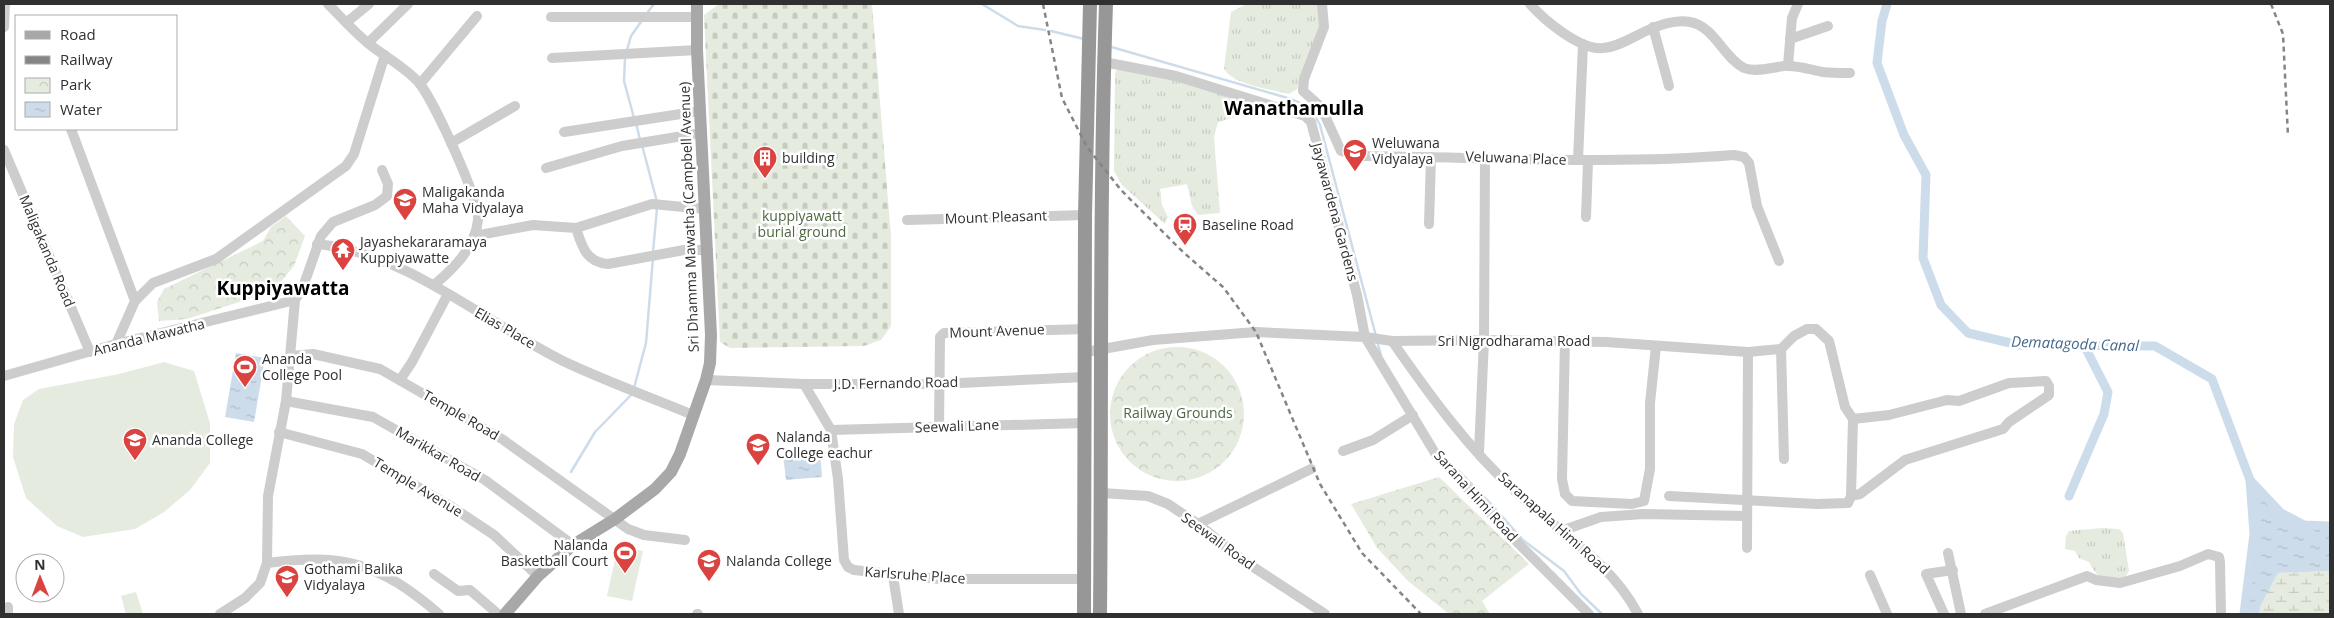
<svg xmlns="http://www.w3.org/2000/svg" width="2334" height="618" font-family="'Open Sans',sans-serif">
<defs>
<pattern id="grass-tufts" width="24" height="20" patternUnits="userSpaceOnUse" patternTransform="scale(1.25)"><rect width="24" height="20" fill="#e5ecdf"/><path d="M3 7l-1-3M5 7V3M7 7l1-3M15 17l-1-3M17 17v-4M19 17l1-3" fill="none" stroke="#c5cbc0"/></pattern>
<pattern id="wetland-marsh" width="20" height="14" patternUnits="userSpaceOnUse" patternTransform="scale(1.25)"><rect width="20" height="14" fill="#e5ecdf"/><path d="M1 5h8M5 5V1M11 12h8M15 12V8" fill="none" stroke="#c5cbc0"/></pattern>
<pattern id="cemetery-stones" width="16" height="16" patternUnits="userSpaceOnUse" patternTransform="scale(1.25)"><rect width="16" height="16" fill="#e5ecdf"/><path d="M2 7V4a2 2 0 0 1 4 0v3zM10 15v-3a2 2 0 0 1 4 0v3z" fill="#c5cbc0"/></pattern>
<pattern id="park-crowns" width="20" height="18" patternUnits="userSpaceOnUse" patternTransform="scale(1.25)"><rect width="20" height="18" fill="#e5ecdf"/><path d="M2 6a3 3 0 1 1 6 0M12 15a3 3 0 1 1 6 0" fill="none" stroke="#c5cbc0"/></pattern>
<pattern id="water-ripples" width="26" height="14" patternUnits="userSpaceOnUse" patternTransform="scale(1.25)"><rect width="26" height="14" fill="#cddcea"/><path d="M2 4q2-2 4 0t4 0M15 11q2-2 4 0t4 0" fill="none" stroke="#b0bdc9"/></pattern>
</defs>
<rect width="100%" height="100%" fill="#fff"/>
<g fill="url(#grass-tufts)">
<path d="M 1247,4 L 1318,4 L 1320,29 L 1297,89 L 1289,94 C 1273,90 1230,84 1224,68 L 1231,12 Z"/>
<path d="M 1119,68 C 1164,71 1210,91 1253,106 L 1252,112 L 1218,122 L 1214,137 L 1220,213 L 1198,215 L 1192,206 L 1187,184 L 1160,189 L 1162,205 L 1168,217 L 1165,224 L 1122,185 L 1114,171 L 1115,72 Z"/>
<path d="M 2102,528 L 2119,529 L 2123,533 L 2129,571 L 2123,581 C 2104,582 2098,579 2089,562 L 2079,558 L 2075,551 L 2065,549 L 2066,536 L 2069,531 Z"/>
</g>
<polygon fill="url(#wetland-marsh)" points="2330,571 2330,614 2259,614 2261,605 2278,573"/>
<polygon fill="url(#cemetery-stones)" points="719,4 872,4 891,236 891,326 881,340 864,346 730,348 720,342 704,15"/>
<g fill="url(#park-crowns)">
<polygon points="286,216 305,236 294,266 273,291 187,319 159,321 157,302 164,289 263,241 271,227"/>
<circle cx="1177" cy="414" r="67"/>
<polygon points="1439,477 1529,564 1482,601 1490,614 1449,614 1408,581 1377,548 1351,504"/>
</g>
<g fill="#e5ecdf">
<polygon points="164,362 194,371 210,423 210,463 190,490 164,512 135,529 83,537 57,526 26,498 13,457 14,424 23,400 39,389 119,374"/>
<polygon points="618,546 643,551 632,601 607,596"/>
<polygon points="136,592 143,614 126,614 121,596"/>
</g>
<g fill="url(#water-ripples)">
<polygon points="236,353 265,358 254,422 225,417"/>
<polygon points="820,452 822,477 786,480 783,455"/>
<polygon points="2250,480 2281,513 2304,525 2330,526 2330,571 2278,573 2261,605 2259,614 2244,614 2254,534"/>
</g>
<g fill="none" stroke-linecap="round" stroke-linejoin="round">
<g stroke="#cddcea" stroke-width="2.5">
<polyline points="982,4 1018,26 1045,30"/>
<polyline points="647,13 654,4"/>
<polyline points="1051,31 1084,39"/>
<polyline points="1108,46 1291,99 1311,108 1320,125 1376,336"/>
<polyline points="627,50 631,36 643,19"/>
<polyline points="625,58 624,81 634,118"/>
<polyline points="636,123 640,140"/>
<polyline points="642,145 657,202"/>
<polyline points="653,252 657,208"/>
<polyline points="1377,341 1381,355"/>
<polyline points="634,388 646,343 653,258"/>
<polyline points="1459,471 1492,505 1523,540 1564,571 1581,594 1602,614"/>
<polyline points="571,472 595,432 633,393"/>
</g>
<g stroke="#cddcea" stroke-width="9">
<polyline points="1887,4 1882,21 1877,63 1904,135 1926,175 1923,258 1941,305 1968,333 2019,345 2155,346 2212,379 2250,480 2254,534 2244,614"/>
<polyline points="2250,480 2281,513 2304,525 2330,526"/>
<polyline points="2069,496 2104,414 2108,392 2085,347"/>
</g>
<g stroke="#cdcdcd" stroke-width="10">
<path d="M 328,4 C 341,17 354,32 369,44 C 385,57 407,68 420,84 C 434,102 480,200 478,220 C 475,248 454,268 434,285"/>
<path d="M 1322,4 L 1324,27 L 1304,79 L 1303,91 L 1321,107 L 1341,151 L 1360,156 C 1485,157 1610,165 1734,155 L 1744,157 L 1749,163 L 1757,206 L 1779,261"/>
<path d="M 1530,4 C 1544,20 1581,51 1603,48 C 1618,47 1633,37 1646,31 C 1659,25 1675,19 1690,22 C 1714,26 1724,58 1744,68 C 1756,73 1773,67 1785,66 C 1798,65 1811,70 1823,72 C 1832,73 1841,73 1850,73"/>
<polyline points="551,17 697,17"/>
<polyline points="347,22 369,4"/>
<polyline points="4,27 5,4"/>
<polyline points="1653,27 1669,86"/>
<polyline points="1790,39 1828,26"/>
<polyline points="368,43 408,4"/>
<polyline points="552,58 697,50"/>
<polyline points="1104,62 1176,76 1305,116 1311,122 1357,295 1365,337 1435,453 1519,544 1589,614"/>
<polyline points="1788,65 1792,18 1798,4"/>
<polyline points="420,84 477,16"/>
<polyline points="71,129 135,301"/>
<polyline points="564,132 700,111"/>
<polyline points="451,143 515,106"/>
<polyline points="4,150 90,352"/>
<polyline points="1578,160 1583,44"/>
<polyline points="546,168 622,146 701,133"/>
<polyline points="1586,217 1588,161"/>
<polyline points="907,220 1085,215"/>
<polyline points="1429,224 1431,157"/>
<polyline points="576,228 652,204 705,209"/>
<path d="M 474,236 L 533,225 L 576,228 C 582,247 586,262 608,264 L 684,250 L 708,250"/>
<path d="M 317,244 C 407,253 484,322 563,361 C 605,381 650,397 693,415"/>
<polyline points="1565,340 1562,479 1565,494 1572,501 1632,504 1644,501 1650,469 1650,403 1656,346"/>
<path d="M 1392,341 C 1429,394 1467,447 1515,491 C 1558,532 1610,561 1638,614"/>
<polyline points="116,344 135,301 153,283 216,259 346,166 354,154 385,55"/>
<polyline points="1781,349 1784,459"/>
<polyline points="1086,352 1153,340 1256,332 1365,337 1392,341 1484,340 1606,342 1748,352 1747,548"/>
<polyline points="291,356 313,354 380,369 502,439 628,529 644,535 685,540"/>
<polyline points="4,376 116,344 295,300"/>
<polyline points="400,380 412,362 448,294"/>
<polyline points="706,380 804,384 939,384 1085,377"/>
<polyline points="804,384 831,430 838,479 844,560 848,567 854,570 939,579 1085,579"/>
<polyline points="286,401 373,417 485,480 573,545"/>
<polyline points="939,427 940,337 944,333 1086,329"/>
<polyline points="831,430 1084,423"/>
<polyline points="279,432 362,454 452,507 494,535 538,576"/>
<polyline points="1343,451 1373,440 1413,415"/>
<polyline points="1479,452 1484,340 1485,157"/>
<polyline points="1102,493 1148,496 1168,504 1198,524 1244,561 1325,614"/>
<polyline points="1669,496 1817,504 1848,503 1851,496 1853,419 1845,407 1829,341 1816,329 1807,329 1794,336 1781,349 1748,352"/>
<polyline points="1851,496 1860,494 1905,460 2003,429 2009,422 2049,395 2049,386 2046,381 2009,383 1959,401 1947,400 1889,415 1853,419"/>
<polyline points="1198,524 1311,469"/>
<polyline points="1561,531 1601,517 1643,514 1747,516"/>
<polyline points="1948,553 1961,614"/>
<path d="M 267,563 C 345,553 379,563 439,614"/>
<polyline points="434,574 458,591 470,590 498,614"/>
<polyline points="1870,575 1887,614"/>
<polyline points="893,576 899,614"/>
<polyline points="8,607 8,614"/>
<polyline points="220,614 245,598 260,583 267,563 268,496 286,401 295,300 303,287 321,236 333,222 375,205 387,196 388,184 382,170"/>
<polyline points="697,614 698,614"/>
<polyline points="1944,614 1926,574 1953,570"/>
<polyline points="1985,614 2087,576 2096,580 2120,583 2180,566 2208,554 2219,557 2220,562 2221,614"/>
</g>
<polyline stroke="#a8a8a8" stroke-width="12" points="505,614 538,576 573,545 615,519 655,489 671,472 680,454 706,380 710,363 711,335 697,50 697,4"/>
<g stroke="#979797" stroke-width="14">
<polyline points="1084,614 1085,215 1090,4"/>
<path d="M 1100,614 C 1102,411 1099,207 1106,4"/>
</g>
<g stroke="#858585" stroke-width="2.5" stroke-dasharray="5 4" stroke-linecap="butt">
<polyline points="1043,4 1062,98 1087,147 1121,190 1183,252 1223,287 1256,332 1320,484 1362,553 1421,614"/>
<polyline points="2271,4 2283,34 2288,136"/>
</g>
</g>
<defs>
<symbol id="school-pin" viewBox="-11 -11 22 30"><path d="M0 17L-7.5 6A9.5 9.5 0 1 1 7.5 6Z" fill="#da433f" stroke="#fff"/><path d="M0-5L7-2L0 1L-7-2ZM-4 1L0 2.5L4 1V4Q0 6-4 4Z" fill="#fff"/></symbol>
<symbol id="building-pin" viewBox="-11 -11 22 30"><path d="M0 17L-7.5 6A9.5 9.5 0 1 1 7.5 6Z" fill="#da433f" stroke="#fff"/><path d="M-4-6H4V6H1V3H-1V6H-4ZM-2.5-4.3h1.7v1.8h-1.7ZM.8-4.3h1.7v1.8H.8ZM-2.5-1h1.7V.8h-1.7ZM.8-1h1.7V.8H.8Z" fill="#fff"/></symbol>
<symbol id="station-pin" viewBox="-11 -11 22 30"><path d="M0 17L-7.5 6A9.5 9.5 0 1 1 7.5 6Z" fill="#da433f" stroke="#fff"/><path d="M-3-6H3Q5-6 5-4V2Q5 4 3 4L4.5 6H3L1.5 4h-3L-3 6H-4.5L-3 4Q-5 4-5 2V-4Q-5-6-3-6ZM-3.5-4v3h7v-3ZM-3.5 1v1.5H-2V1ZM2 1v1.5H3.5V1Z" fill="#fff"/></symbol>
<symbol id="temple-pin" viewBox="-11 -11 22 30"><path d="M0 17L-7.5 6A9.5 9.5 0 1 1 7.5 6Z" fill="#da433f" stroke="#fff"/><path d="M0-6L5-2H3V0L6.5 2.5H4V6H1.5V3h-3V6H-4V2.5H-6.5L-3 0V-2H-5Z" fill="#fff"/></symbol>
<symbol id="stadium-pin" viewBox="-11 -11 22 30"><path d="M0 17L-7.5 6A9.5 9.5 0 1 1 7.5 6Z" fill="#da433f" stroke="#fff"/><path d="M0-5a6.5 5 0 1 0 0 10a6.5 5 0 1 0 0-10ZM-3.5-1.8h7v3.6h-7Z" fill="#fff"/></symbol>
<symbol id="university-pin" viewBox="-11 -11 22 30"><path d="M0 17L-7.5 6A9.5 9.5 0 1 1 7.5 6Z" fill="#da433f" stroke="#fff"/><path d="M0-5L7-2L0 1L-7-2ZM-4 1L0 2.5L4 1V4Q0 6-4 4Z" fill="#fff"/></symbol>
</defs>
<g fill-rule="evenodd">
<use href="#school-pin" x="1341" y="137" width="28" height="38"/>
<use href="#building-pin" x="751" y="144" width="28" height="38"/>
<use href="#school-pin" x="391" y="186" width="28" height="38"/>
<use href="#station-pin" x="1171" y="211" width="28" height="38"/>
<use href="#temple-pin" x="329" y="236" width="28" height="38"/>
<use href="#stadium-pin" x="231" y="353" width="28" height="38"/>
<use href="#university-pin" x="121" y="426" width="28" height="38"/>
<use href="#university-pin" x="744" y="431" width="28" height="38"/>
<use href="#stadium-pin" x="611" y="539" width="28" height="38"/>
<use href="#university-pin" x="695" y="547" width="28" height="38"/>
<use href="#school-pin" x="273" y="563" width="28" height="38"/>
</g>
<g text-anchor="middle" stroke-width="5" stroke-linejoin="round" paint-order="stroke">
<g font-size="14" fill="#303030" stroke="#fff" text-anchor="start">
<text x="1372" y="148">Weluwana<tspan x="1372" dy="16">Vidyalaya</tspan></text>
<text x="782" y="163">building</text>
<text x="422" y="197">Maligakanda<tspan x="422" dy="16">Maha Vidyalaya</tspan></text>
<text x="1202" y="230">Baseline Road</text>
<text x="360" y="247">Jayashekararamaya<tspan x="360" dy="16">Kuppiyawatte</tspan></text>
<text x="262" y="364">Ananda<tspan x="262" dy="16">College Pool</tspan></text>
<text x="776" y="442">Nalanda<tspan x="776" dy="16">College eachur</tspan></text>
<text x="152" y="445">Ananda College</text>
<text x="608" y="550" text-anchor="end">Nalanda<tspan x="608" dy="16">Basketball Court</tspan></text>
<text x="726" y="566">Nalanda College</text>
<text x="304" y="574">Gothami Balika<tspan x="304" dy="16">Vidyalaya</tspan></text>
</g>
<g font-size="14" fill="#303030" stroke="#fff">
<text transform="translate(1516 158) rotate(2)" y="5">Veluwana Place</text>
<text transform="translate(1335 212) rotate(75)" y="5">Jayawardena Gardens</text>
<text transform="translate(689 217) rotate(-92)" y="5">Sri Dhamma Mawatha (Campbell Avenue)</text>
<text transform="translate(996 217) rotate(-2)" y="5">Mount Pleasant</text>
<text transform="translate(47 251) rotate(67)" y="5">Maligakanda Road</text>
<text transform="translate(505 328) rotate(30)" y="5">Elias Place</text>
<text transform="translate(997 331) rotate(-2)" y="5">Mount Avenue</text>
<text transform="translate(149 337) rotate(-14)" y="5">Ananda Mawatha</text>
<text x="1514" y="346">Sri Nigrodharama Road</text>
<text transform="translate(896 383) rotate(-1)" y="5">J.D. Fernando Road</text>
<text transform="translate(461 415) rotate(30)" y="5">Temple Road</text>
<text transform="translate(957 426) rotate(-2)" y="5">Seewali Lane</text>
<text transform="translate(438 454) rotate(30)" y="5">Marikkar Road</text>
<text transform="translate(418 487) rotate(31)" y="5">Temple Avenue</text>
<text transform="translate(1476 496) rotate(48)" y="5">Sarana Himi Road</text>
<text transform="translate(1554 523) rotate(42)" y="5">Saranapala Himi Road</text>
<text transform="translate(1218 541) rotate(36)" y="5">Seewali Road</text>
<text transform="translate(915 575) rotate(4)" y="5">Karlsruhe Place</text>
</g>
<g font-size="14" fill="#4f6940" stroke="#fff">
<text x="802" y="221">kuppiyawatt<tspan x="802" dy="16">burial ground</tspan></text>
<text x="1178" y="418">Railway Grounds</text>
</g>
<g font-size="15" font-style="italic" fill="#43698e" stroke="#fff">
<text transform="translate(2075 344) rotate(2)" y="5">Dematagoda Canal</text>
</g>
<g font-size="19" font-weight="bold" fill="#000" stroke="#fff">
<text x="1294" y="115">Wanathamulla</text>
<text x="283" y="295">Kuppiyawatta</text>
</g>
</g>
<rect width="2334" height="618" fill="none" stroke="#303030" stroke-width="10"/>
<rect x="15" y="15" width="162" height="115" fill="#ffffff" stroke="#acacac"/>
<rect x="25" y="31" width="25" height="8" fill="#a8a8a8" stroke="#acacac"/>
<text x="60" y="40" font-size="15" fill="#303030">Road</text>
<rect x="25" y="56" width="25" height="8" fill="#858585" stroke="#acacac"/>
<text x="60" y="65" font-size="15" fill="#303030">Railway</text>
<rect x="25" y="78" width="25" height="15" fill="url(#park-crowns)" stroke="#acacac"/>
<text x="60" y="90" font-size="15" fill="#303030">Park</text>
<rect x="25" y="102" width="25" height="15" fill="url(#water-ripples)" stroke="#acacac"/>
<text x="60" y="115" font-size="15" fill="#303030">Water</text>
<g transform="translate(40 578) rotate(359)"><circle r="24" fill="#ffffff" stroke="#acacac"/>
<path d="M0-4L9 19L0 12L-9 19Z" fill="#da433f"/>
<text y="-8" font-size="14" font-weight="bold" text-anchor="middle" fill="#303030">N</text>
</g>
</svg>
